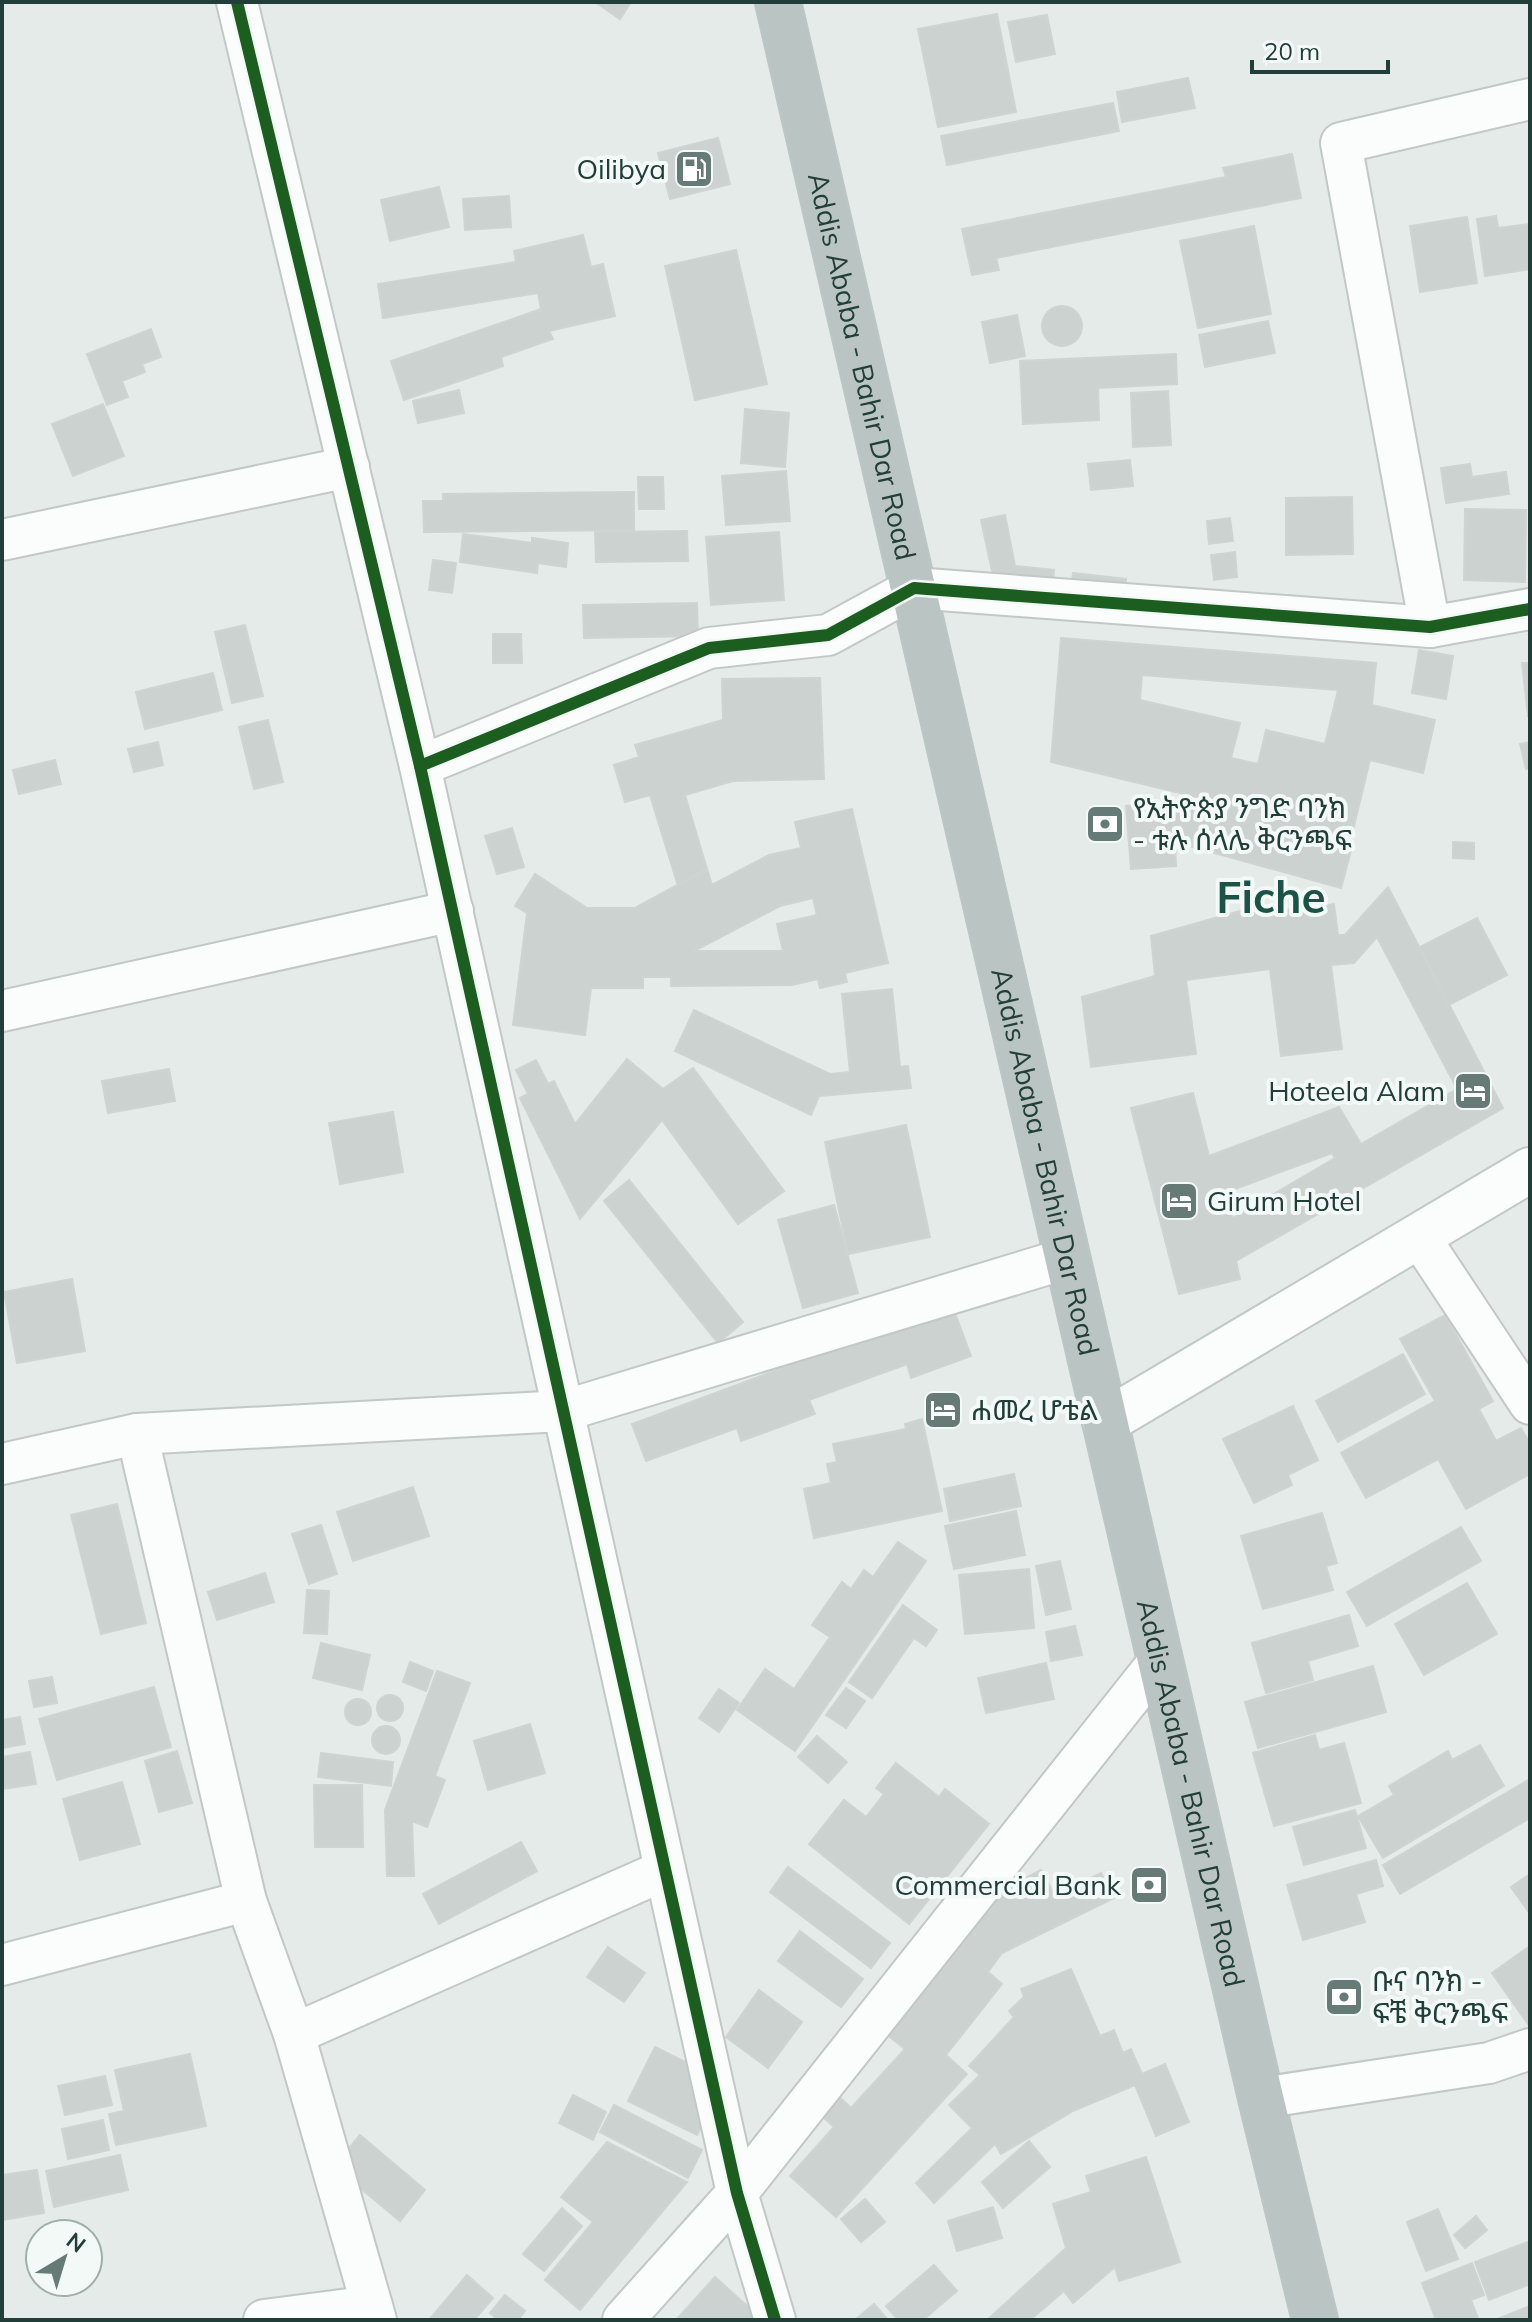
<svg xmlns="http://www.w3.org/2000/svg" width="1532" height="2322" font-family="Mulish,'Noto Sans Ethiopic',sans-serif">
<rect width="100%" height="100%" fill="#e5ebe8"/>
<g fill="#ccd2d0" stroke="#ced4d1" stroke-width="2" fill-rule="evenodd">
<polygon points="595,2 631,2 620,19"/>
<polygon points="997,14 1016,112 938,127 918,29"/>
<polygon points="1047,15 1055,54 1016,62 1008,22"/>
<polygon points="1188,78 1195,108 1122,122 1117,92"/>
<polygon points="1113,103 1119,131 947,165 941,136"/>
<polygon points="718,138 730,184 670,199 658,153"/>
<polygon points="1292,154 1301,198 996,258 999,270 972,275 962,229 1226,177 1223,168"/>
<polygon points="439,187 449,227 390,241 381,200"/>
<polygon points="509,196 511,227 465,230 463,199"/>
<polygon points="1496,216 1498,228 1530,224 1530,269 1485,276 1477,219"/>
<polygon points="1467,217 1477,283 1420,292 1410,226"/>
<polygon points="1254,226 1271,314 1198,328 1180,241"/>
<polygon points="583,235 591,267 603,264 615,316 549,331 553,339 501,357 503,366 404,400 391,361 541,309 538,293 383,318 378,284 516,262 514,251"/>
<polygon points="736,250 767,384 695,400 665,266"/>
<circle cx="1062" cy="326" r="20"/>
<polygon points="1017,315 1025,356 990,363 982,322"/>
<polygon points="1268,321 1275,353 1205,367 1199,335"/>
<polygon points="151,329 161,357 142,364 145,372 122,381 128,397 107,405 87,354"/>
<polygon points="1176,354 1177,384 1098,388 1099,420 1023,424 1020,361"/>
<polygon points="459,390 464,413 418,423 413,401"/>
<polygon points="1168,391 1171,445 1133,447 1131,393"/>
<polygon points="103,404 124,456 73,476 52,424"/>
<polygon points="745,409 789,413 785,467 741,463"/>
<polygon points="1130,460 1133,486 1091,490 1088,464"/>
<polygon points="1470,464 1472,477 1506,472 1509,494 1446,503 1441,468"/>
<polygon points="786,471 790,521 726,525 722,476"/>
<polygon points="638,477 663,477 664,509 639,509"/>
<polygon points="634,492 634,530 424,532 423,501 443,501 443,494"/>
<polygon points="1352,497 1353,554 1286,555 1286,498"/>
<polygon points="1465,509 1526,510 1525,582 1464,580"/>
<polygon points="1005,515 1015,566 1054,570 1052,592 995,585 981,520"/>
<polygon points="1230,518 1233,541 1209,544 1207,521"/>
<polygon points="687,531 688,561 596,562 595,532"/>
<polygon points="779,532 784,600 711,605 706,537"/>
<polygon points="463,534 532,543 532,538 568,543 566,567 538,563 537,573 460,562"/>
<polygon points="1235,552 1237,577 1214,580 1211,555"/>
<polygon points="433,560 456,563 452,593 429,590"/>
<polygon points="1073,573 1126,579 1124,601 1070,596"/>
<polygon points="697,603 698,636 584,638 583,605"/>
<polygon points="245,625 263,696 232,703 215,632"/>
<polygon points="493,634 521,634 522,663 493,663"/>
<path d="M 1061,638 L 1376,663 L 1372,705 L 1435,720 L 1423,773 L 1370,760 L 1352,834 L 1336,830 L 1332,846 L 1351,851 L 1341,888 L 1175,842 L 1176,866 L 1131,869 L 1126,806 L 1170,802 L 1227,818 L 1230,805 L 1051,762 ZM 1142,675 L 1338,690 L 1325,744 L 1266,730 L 1258,764 L 1231,758 L 1240,723 L 1140,700 Z"/>
<polygon points="1419,650 1453,656 1446,699 1412,693"/>
<polygon points="1522,663 1530,663 1530,716 1528,716"/>
<polygon points="213,673 222,710 145,729 136,692"/>
<polygon points="820,678 824,779 733,781 685,795 707,869 678,886 650,795 625,802 614,765 639,757 635,745 723,720 722,679"/>
<polygon points="268,720 283,782 254,789 239,727"/>
<polygon points="158,742 163,765 134,772 128,749"/>
<polygon points="1530,742 1530,768 1526,769 1520,744"/>
<polygon points="55,760 61,784 19,794 13,770"/>
<path d="M 852,809 L 888,963 L 845,973 L 847,982 L 820,988 L 818,979 L 792,985 L 671,986 L 671,977 L 643,977 L 643,988 L 591,988 L 585,1035 L 513,1025 L 527,913 L 515,906 L 535,874 L 587,908 L 635,908 L 707,869 L 712,885 L 769,855 L 801,848 L 795,822 ZM 813,898 L 817,915 L 777,924 L 783,951 L 694,951 L 780,906 Z"/>
<polygon points="512,828 524,867 497,874 485,836"/>
<polygon points="1453,842 1474,843 1474,859 1453,858"/>
<path d="M 1388,887 L 1503,1108 L 1236,1261 L 1240,1279 L 1179,1294 L 1131,1108 L 1193,1093 L 1209,1156 L 1339,1107 L 1361,1144 L 1457,1089 L 1377,937 L 1354,963 L 1331,965 L 1342,1049 L 1281,1056 L 1270,969 L 1186,980 L 1196,1054 L 1091,1067 L 1082,997 L 1155,976 L 1151,936 L 1254,907 L 1255,914 L 1334,904 L 1338,935 L 1345,935 ZM 1332,1153 L 1335,1158 L 1233,1218 L 1219,1195 Z"/>
<polygon points="1477,918 1507,975 1449,1005 1420,947"/>
<polygon points="892,989 900,1067 908,1066 911,1088 819,1096 811,1115 675,1051 694,1010 830,1074 850,1072 842,994"/>
<polygon points="627,1059 663,1089 693,1068 784,1191 738,1224 662,1120 580,1219 520,1098 528,1094 516,1070 536,1060 548,1084 554,1081 575,1124"/>
<polygon points="169,1069 175,1101 108,1113 102,1081"/>
<polygon points="393,1112 403,1172 340,1184 329,1123"/>
<polygon points="906,1125 930,1237 848,1254 825,1142"/>
<polygon points="629,1180 743,1322 718,1343 604,1201"/>
<polygon points="834,1205 858,1293 803,1308 778,1220"/>
<polygon points="72,1279 85,1351 17,1363 4,1292"/>
<polygon points="952,1305 971,1356 911,1378 907,1364 809,1400 815,1414 741,1441 737,1428 646,1461 632,1424"/>
<polygon points="1445,1315 1493,1401 1479,1409 1496,1441 1521,1428 1530,1444 1530,1474 1466,1509 1438,1459 1366,1498 1341,1453 1435,1401 1400,1339"/>
<polygon points="1403,1354 1425,1394 1338,1442 1316,1401"/>
<polygon points="1293,1406 1318,1460 1288,1475 1292,1485 1254,1503 1223,1439"/>
<polygon points="922,1419 942,1511 814,1538 804,1489 831,1483 827,1464 837,1462 833,1444 906,1429 905,1424"/>
<polygon points="1014,1474 1021,1506 950,1521 944,1489"/>
<polygon points="413,1487 429,1536 353,1561 337,1512"/>
<polygon points="117,1504 146,1623 101,1634 71,1515"/>
<polygon points="1016,1511 1025,1555 954,1569 945,1526"/>
<polygon points="1322,1513 1337,1563 1326,1566 1333,1590 1263,1609 1241,1536"/>
<polygon points="321,1525 337,1574 309,1584 292,1534"/>
<polygon points="1461,1527 1481,1561 1367,1626 1347,1592"/>
<polygon points="898,1542 926,1561 795,1751 737,1710 765,1669 794,1689 830,1637 812,1625 842,1582 851,1589 864,1570 873,1577"/>
<polygon points="1060,1561 1071,1609 1046,1615 1036,1566"/>
<polygon points="1029,1569 1034,1628 965,1634 959,1575"/>
<polygon points="265,1573 274,1602 217,1620 208,1592"/>
<polygon points="1467,1583 1497,1634 1424,1675 1395,1624"/>
<polygon points="307,1590 329,1591 327,1634 304,1633"/>
<polygon points="903,1605 937,1630 926,1646 914,1638 872,1698 849,1682"/>
<polygon points="1349,1615 1358,1646 1308,1661 1313,1680 1266,1693 1252,1643"/>
<polygon points="1075,1626 1082,1655 1051,1661 1046,1632"/>
<polygon points="321,1643 370,1655 362,1690 313,1678"/>
<polygon points="410,1662 433,1671 426,1691 403,1682"/>
<polygon points="1046,1663 1054,1699 986,1713 978,1678"/>
<polygon points="1373,1666 1386,1712 1258,1748 1245,1702"/>
<polygon points="437,1671 470,1683 435,1776 445,1780 427,1827 412,1821 414,1876 387,1876 385,1810"/>
<polygon points="52,1677 57,1703 34,1707 29,1681"/>
<polygon points="154,1687 171,1747 57,1780 39,1719"/>
<polygon points="846,1688 865,1701 846,1728 826,1715"/>
<polygon points="719,1689 739,1703 719,1732 699,1718"/>
<circle cx="390" cy="1708" r="13"/>
<circle cx="358" cy="1712" r="13"/>
<polygon points="20,1717 25,1744 2,1748 2,1720"/>
<polygon points="530,1724 545,1773 488,1790 474,1741"/>
<circle cx="386" cy="1740" r="14"/>
<polygon points="1315,1735 1319,1750 1344,1743 1361,1803 1274,1826 1253,1753"/>
<polygon points="817,1736 847,1762 828,1783 798,1757"/>
<polygon points="1480,1745 1504,1786 1383,1858 1358,1816 1394,1795 1389,1786 1448,1751 1452,1760"/>
<polygon points="177,1751 192,1803 159,1812 145,1761"/>
<polygon points="30,1752 36,1784 2,1789 2,1757"/>
<polygon points="321,1753 393,1762 391,1786 318,1777"/>
<polygon points="896,1763 939,1797 945,1789 989,1824 909,1924 809,1844 844,1800 866,1817 884,1794 876,1788"/>
<polygon points="1530,1779 1530,1818 1400,1894 1383,1865"/>
<polygon points="122,1782 140,1844 80,1860 63,1799"/>
<polygon points="314,1785 362,1785 363,1847 315,1847"/>
<polygon points="1355,1810 1366,1848 1304,1865 1293,1827"/>
<polygon points="521,1842 537,1871 439,1924 423,1894"/>
<polygon points="1376,1860 1383,1886 1356,1894 1365,1922 1303,1940 1287,1885"/>
<polygon points="788,1867 890,1943 871,1968 770,1892"/>
<polygon points="1041,1870 1055,1896 1101,1873 1114,1898 1002,1953 988,1972 1002,1984 946,2055 967,2074 836,2217 790,2176 834,2127 815,2110 832,2090 851,2108 905,2049 885,2033 973,1904"/>
<polygon points="1530,1874 1530,1914 1511,1887"/>
<polygon points="800,1931 863,1979 841,2007 778,1961"/>
<polygon points="1530,1946 1530,2027 1492,1973"/>
<polygon points="608,1947 645,1973 624,2002 587,1977"/>
<polygon points="1071,1969 1100,2036 1114,2030 1123,2053 1131,2049 1142,2074 1165,2064 1189,2122 1156,2136 1135,2085 1073,2111 1001,2154 995,2144 934,2203 916,2183 972,2128 949,2105 980,2075 969,2066 1014,2017 1009,2011 1024,1997 1021,1989"/>
<polygon points="759,1990 802,2022 768,2068 726,2037"/>
<polygon points="655,2047 701,2070 710,2109 697,2135 628,2101"/>
<polygon points="190,2054 206,2126 116,2145 109,2114 124,2111 115,2070"/>
<polygon points="105,2076 112,2105 65,2115 58,2086"/>
<polygon points="573,2095 606,2112 593,2140 559,2123"/>
<polygon points="614,2105 702,2150 688,2178 600,2132"/>
<polygon points="103,2120 109,2150 68,2159 62,2129"/>
<polygon points="360,2135 425,2190 400,2221 353,2182 341,2158"/>
<polygon points="1029,2141 1050,2167 1003,2208 982,2182"/>
<polygon points="607,2142 687,2182 580,2310 545,2280 593,2222 561,2197"/>
<polygon points="120,2155 128,2190 54,2207 46,2171"/>
<polygon points="1146,2157 1180,2262 1119,2281 1115,2267 1073,2303 1064,2291 1030,2320 987,2320 1066,2248 1053,2204 1091,2192 1086,2176"/>
<polygon points="37,2170 44,2213 2,2220 2,2175"/>
<polygon points="865,2199 885,2222 861,2242 841,2219"/>
<polygon points="993,2207 1002,2238 957,2251 948,2221"/>
<polygon points="562,2208 582,2226 544,2271 523,2254"/>
<polygon points="1438,2209 1458,2259 1426,2271 1407,2222"/>
<polygon points="1476,2216 1487,2230 1465,2248 1454,2235"/>
<polygon points="1530,2241 1530,2284 1489,2300 1475,2262"/>
<polygon points="1472,2263 1484,2295 1471,2300 1478,2318 1436,2320 1422,2283"/>
<polygon points="934,2265 957,2291 923,2320 898,2320 886,2306"/>
<polygon points="467,2275 493,2298 474,2320 429,2320"/>
<polygon points="715,2277 756,2314 751,2320 676,2320"/>
<polygon points="505,2295 525,2311 518,2320 498,2320 490,2313"/>
<polygon points="874,2304 888,2320 855,2320"/>
<polygon points="1530,2306 1530,2320 1495,2320"/>
</g>
<g fill="none" stroke-linecap="round" stroke-linejoin="round">
<defs>
<g id="street">
<polyline points="237,2 420,766 737,2193 775,2320"/>
<polyline points="2,540 349,467"/>
<polyline points="1430,627 1341,143 1530,99"/>
<polyline points="420,766 709,648 828,635 914,588 1430,627 1530,609"/>
<polyline points="2,1011 453,911"/>
<polyline points="1418,1235 1530,1404"/>
<polyline points="137,1434 246,1901 294,2034 376,2320"/>
<polyline points="2,1464 137,1434 563,1411 1068,1258"/>
<polyline points="2,1965 246,1901"/>
<polyline points="294,2034 665,1870"/>
<polyline points="1261,2098 1489,2063 1530,2049"/>
<polyline points="264,2320 372,2306"/>
<polyline points="623,2320 737,2193 1160,1660"/>
</g>
<polyline id="secondary" points="1105,1422 1530,1170"/>
<g id="highway">
<path id="s1" d="M 778,2 L 1261,2098 L 1315,2320"/>
</g>
</defs>
<use href="#street" stroke="#c2c8c5" stroke-width="44"/>
<use href="#secondary" stroke="#c0c9c5" stroke-width="48"/>
<use href="#highway" stroke="#bcc6c4" stroke-width="48"/>
<use href="#street" stroke="#fbfcfc" stroke-width="40"/>
<use href="#secondary" stroke="#fbfcfc" stroke-width="44"/>
<use href="#highway" stroke="#bac4c2" stroke-width="44"/>
<defs>
<g id="cycleway">
<polyline points="237,2 420,766 737,2193 775,2320"/>
<polyline points="420,766 709,648 828,635 914,588 1430,627 1530,609"/>
</g>
</defs>
<use href="#cycleway" stroke="#f3f9f7" stroke-width="17"/>
<use href="#cycleway" stroke="#1b5e20" stroke-width="12"/>
</g>
<defs>
<symbol id="fuel-square" viewBox="-11 -11 22 22"><rect x="-9" y="-9" width="18" height="18" rx="4" fill="#667b76" stroke="#f3f9f7"/><path d="M-5.5-6h7V0h2V4h1.3V-2.5L3-4.5l.8-.8L6-3V5H2.5V1h-1V6h-7ZM-4.2-4.7v3.2H.2V-4.7Z" fill="#fff"/></symbol>
<symbol id="bank-square" viewBox="-11 -11 22 22"><rect x="-9" y="-9" width="18" height="18" rx="4" fill="#667b76" stroke="#f3f9f7"/><path d="M-6-4H6V4H-6ZM0-2.3a2.3 2.3 0 1 0 0 4.6a2.3 2.3 0 1 0 0-4.6Z" fill="#fff"/></symbol>
<symbol id="hotel-square" viewBox="-11 -11 22 22"><rect x="-9" y="-9" width="18" height="18" rx="4" fill="#667b76" stroke="#f3f9f7"/><path d="M-6-4.5h1.5V1H6V5H4.5V3h-9V5H-6ZM-4 0a1.8 1.8 0 1 1 3.6 0ZM.5 0V-2.5h3Q6-2.5 6 0Z" fill="#fff"/></symbol>
</defs>
<g fill-rule="evenodd">
<use href="#fuel-square" x="672" y="147" width="44" height="44"/>
<use href="#bank-square" x="1083" y="802" width="44" height="44"/>
<use href="#hotel-square" x="1451" y="1069" width="44" height="44"/>
<use href="#hotel-square" x="1157" y="1179" width="44" height="44"/>
<use href="#hotel-square" x="921" y="1388" width="44" height="44"/>
<use href="#bank-square" x="1127" y="1863" width="44" height="44"/>
<use href="#bank-square" x="1322" y="1975" width="44" height="44"/>
</g>
<g text-anchor="middle" stroke-width="8" stroke-linejoin="round" paint-order="stroke">
<g font-size="28" fill="#213f38" stroke="#f3f9f7" text-anchor="start">
<text x="666" y="179" text-anchor="end">Oilibya</text>
<text x="1133" y="818">የኢትዮጵያ ንግድ ባንክ<tspan x="1133" dy="32">- ቱሉ ሰላሌ ቅርንጫፍ</tspan></text>
<text x="1445" y="1101" text-anchor="end">Hoteela Alam</text>
<text x="1207" y="1211">Girum Hotel</text>
<text x="971" y="1420">ሐመረ ሆቴል</text>
<text x="1121" y="1895" text-anchor="end">Commercial Bank</text>
<text x="1372" y="1991">ቡና ባንክ -<tspan x="1372" dy="32">ፍቼ ቅርንጫፍ</tspan></text>
</g>
<g font-size="28" fill="#213f38" stroke="#f3f9f7">
<text dy="10" stroke="none"><textPath href="#s1" startOffset="374">Addis Ababa - Bahir Dar Road</textPath></text>
<text dy="10" stroke="none"><textPath href="#s1" startOffset="1190">Addis Ababa - Bahir Dar Road</textPath></text>
<text dy="10" stroke="none"><textPath href="#s1" startOffset="1838">Addis Ababa - Bahir Dar Road</textPath></text>
</g>
<g font-size="44" font-weight="bold" fill="#1c5347" stroke="#f3f9f7">
<text x="1271" y="913">Fiche</text>
</g>
</g>
<rect width="1532" height="2322" fill="none" stroke="#213f38" stroke-width="8"/>
<g transform="translate(64 2258) rotate(38)"><circle r="38" fill="#f3f9f7" stroke="#9fafab" stroke-width="2"/>
<path d="M0-6L14 30L0 20L-14 30Z" fill="#667b76"/>
<text y="-12" font-size="22" font-weight="bold" text-anchor="middle" fill="#213f38">N</text>
</g>
<path d="M1252 60v12h136v-12" fill="none" stroke="#213f38" stroke-width="4"/>
<text x="1264" y="60" font-size="24" fill="#213f38" stroke="#f3f9f7" stroke-width="6" paint-order="stroke">20 m</text>
</svg>
